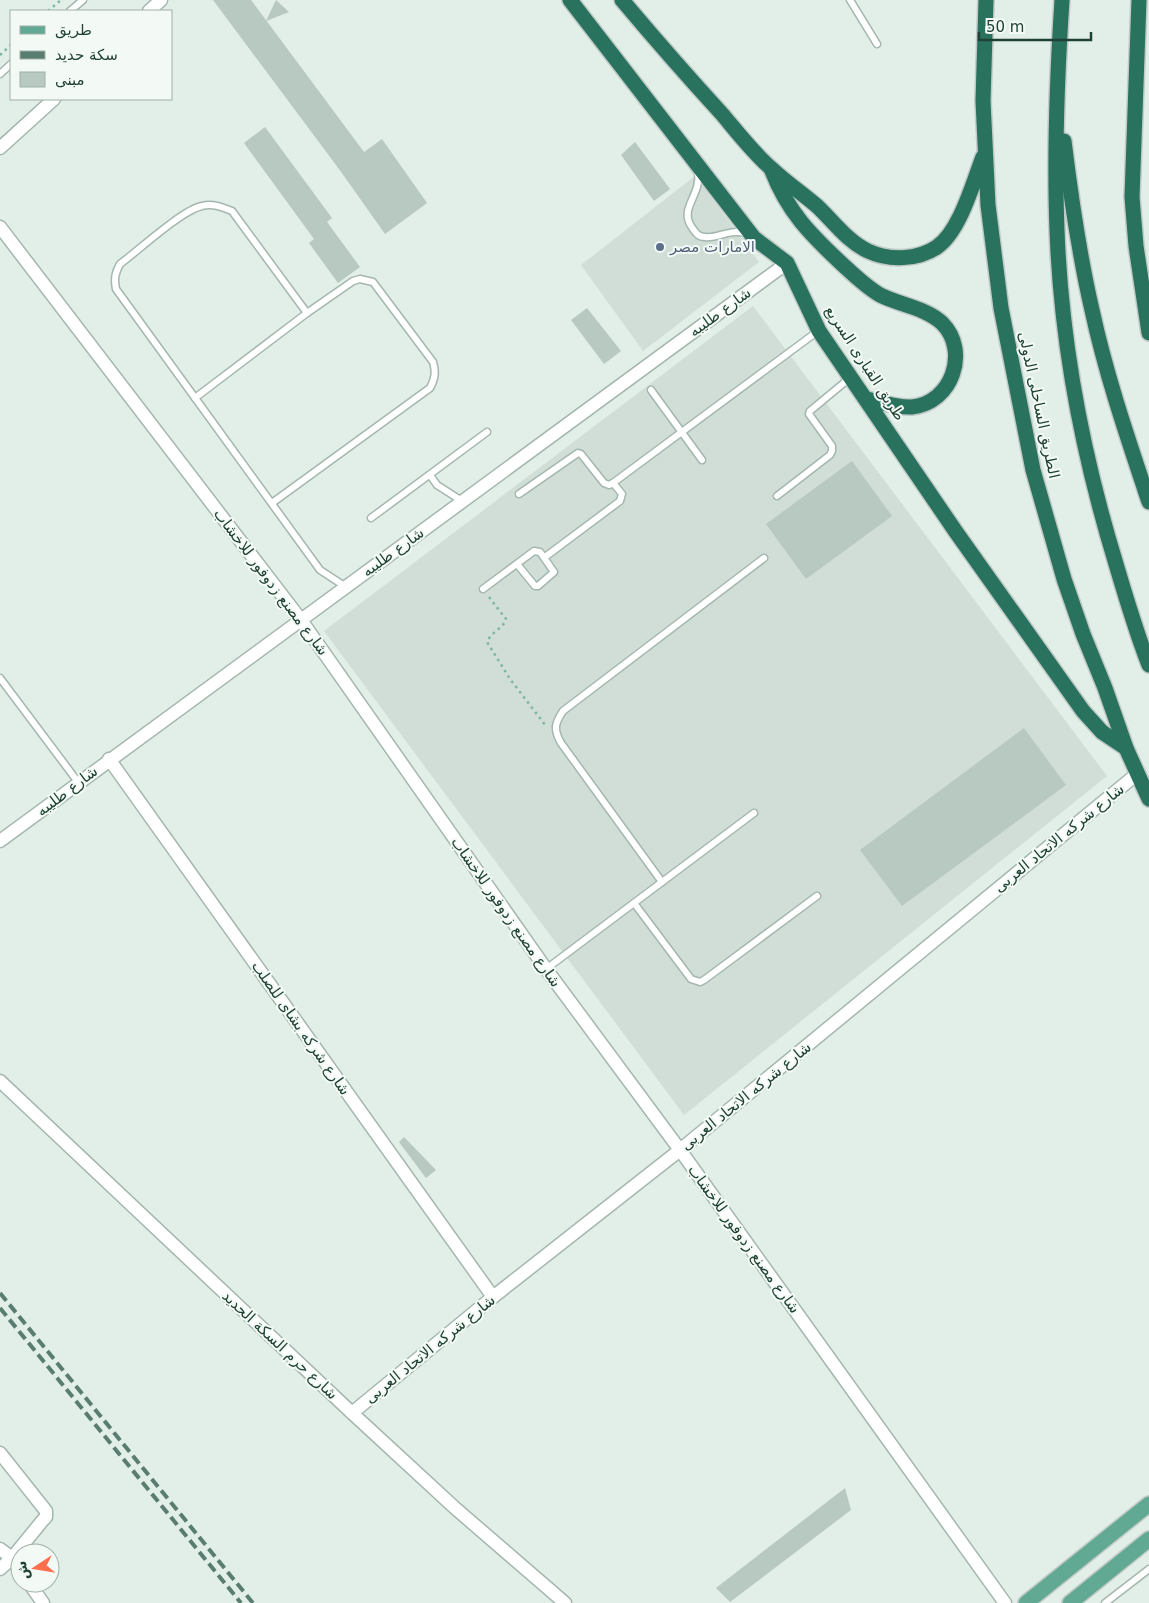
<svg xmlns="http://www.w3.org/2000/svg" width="1149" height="1603" font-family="'DejaVu Sans',Cairo,sans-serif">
<rect width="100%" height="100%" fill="#e2eee8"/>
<g fill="#d0ded7">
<polygon points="695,176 759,262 643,351 581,265"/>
<polygon points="753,306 1107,776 684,1115 324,631"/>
</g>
<g fill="#b7c9c1">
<polygon points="213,0 251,0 364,152 382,139 427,203 385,234 339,169"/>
<polygon points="276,0 289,12 266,21"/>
<polygon points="265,127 332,218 327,222 360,267 338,283 309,243 314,239 244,143"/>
<polygon points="635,142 670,189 654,201 621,155"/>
<polygon points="587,308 621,351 604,364 571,320"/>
<polygon points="852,461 892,516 806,579 766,524"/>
<polygon points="1024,728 1066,785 902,906 860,850"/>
<polygon points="404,1137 436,1170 426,1178 399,1142"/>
<polygon points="845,1488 851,1510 730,1602 716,1588"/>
</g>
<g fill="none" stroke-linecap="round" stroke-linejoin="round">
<defs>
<g id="lane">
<polyline points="850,0 877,44"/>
<polyline points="70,11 83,0"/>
<polyline points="0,74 11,64"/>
<path d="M 698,171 C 702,197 677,208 693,229 C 696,233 698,237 705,237 C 718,239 727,229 746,233"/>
<path d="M 307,313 L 232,211 C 222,207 212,203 202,206 C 182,210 139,250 120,264 C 115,273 114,279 116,289 L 320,570 L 346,587"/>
<polyline points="651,390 702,460"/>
<path d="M 195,398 L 307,313 L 353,281 L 360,279 L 373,282 L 433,362 C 436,372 435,379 430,388 L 272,503"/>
<polyline points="430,475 437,485 462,501"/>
<polyline points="519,494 578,453 581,454 604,483 609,485 613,483 818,331"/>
<polyline points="777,496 830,455 832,451 832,446 809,414 810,411 851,377"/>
<polyline points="371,518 487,432"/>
<polyline points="545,557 620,501 622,494 613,483"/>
<polyline points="483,589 534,551 540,552 554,572 538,586 535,586 517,564"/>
<polyline points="0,678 78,782"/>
<path d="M 662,882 L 561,743 C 553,729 555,723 563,711 L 764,558"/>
<polyline points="634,903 691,979 700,982 704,980 817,896"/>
<polyline points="546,969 754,813"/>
<polyline points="1105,1603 1149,1569"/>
</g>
<g id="street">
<polyline points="149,11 161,0"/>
<polyline points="0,148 54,99"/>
<polyline points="0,227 301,620 546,969 680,1150 1005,1603"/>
<polyline points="109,759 493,1297"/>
<polyline points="0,841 787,263"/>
<polyline points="0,1081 352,1413 455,1508 565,1603"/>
<polyline points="352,1413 493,1297 680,1150 1137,774"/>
<polyline points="0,1453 46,1511 46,1517 43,1520 12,1558 0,1569"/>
<polyline points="0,1549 12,1558 20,1570"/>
<polyline points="29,1583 43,1603"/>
</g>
<g id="primary">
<polyline points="1026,1603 1149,1504"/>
<polyline points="1070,1603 1149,1539"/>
</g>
<g id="highway">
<polyline points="570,0 754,238 787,263 819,331 956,532 1083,711 1102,732 1126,748"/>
<path d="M 622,0 C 654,38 688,77 722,114 C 738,133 754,154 773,170 C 787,183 803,194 817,206 C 833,221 848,242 868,251 C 889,261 918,260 937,247 C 960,231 973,183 983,157"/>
<polyline points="986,0 983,101 988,205 1001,308 1033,470 1064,579 1083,634 1105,688 1126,748 1149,799"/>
<path d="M 1062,0 C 1057,77 1054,153 1057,230 C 1061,343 1083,456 1116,564 C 1126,598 1136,632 1149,665"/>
<polyline points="1139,0 1132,197 1136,246 1149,333"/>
<path d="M 1064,141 C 1071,198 1079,254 1092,310 C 1106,375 1128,439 1149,502"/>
<path d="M 772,171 C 788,212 810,234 842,264 C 854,275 866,287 880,295 C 900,305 926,308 942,323 C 970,351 952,403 912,407 C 897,408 881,402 867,399"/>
</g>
</defs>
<use href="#lane" stroke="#a4b7af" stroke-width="9"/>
<use href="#street" stroke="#a4b7af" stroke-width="15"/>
<use href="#primary" stroke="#c1cac7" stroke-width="18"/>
<use href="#highway" stroke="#c1cac7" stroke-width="18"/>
<g stroke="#7fb6a1" stroke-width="2.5" stroke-dasharray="2.5 4" stroke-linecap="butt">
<polyline points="48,11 61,0"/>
<polyline points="0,55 11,45"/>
<path d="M 489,597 L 506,619 C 504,628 491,632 487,642 L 510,679 L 546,726"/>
</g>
<use href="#lane" stroke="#fff" stroke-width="6"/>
<use href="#street" stroke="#fff" stroke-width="12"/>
<use href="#primary" stroke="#61a992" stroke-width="15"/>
<use href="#highway" stroke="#28725e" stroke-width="15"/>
<g stroke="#5a7d71" stroke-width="4" stroke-dasharray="10 5" stroke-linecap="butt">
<polyline points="0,1293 253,1603"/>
<polyline points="0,1308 241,1603"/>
</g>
</g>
<circle fill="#5c6f8a" stroke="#f3faf6" stroke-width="2" cx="660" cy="247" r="5"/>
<g text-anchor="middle" stroke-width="4" stroke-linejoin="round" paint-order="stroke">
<g font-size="15" fill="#4e5e75" stroke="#f3faf6" text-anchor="start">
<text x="670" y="252">الامارات مصر</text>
</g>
<g font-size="15" fill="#204236" stroke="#f3faf6">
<text transform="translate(720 312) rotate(-36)" y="5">شارع طليبه</text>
<text transform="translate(865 363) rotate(57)" y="5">طريق القبارى السريع</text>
<text transform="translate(1039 405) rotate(78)" y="5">الطريق الساحلى الدولى</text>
<text transform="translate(393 552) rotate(-36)" y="5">شارع طليبه</text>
<text transform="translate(271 582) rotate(53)" y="5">شارع مصنع زدوفور للاخشاب</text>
<text transform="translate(67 791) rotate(-37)" y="5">شارع طليبه</text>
<text transform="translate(1059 838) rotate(-39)" y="5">شارع شركه الاتحاد العربى</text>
<text transform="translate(506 912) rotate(55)" y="5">شارع مصنع زدوفور للاخشاب</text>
<text transform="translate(301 1028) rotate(55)" y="5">شارع شركه بشاى للصلب</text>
<text transform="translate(746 1096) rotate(-39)" y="5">شارع شركه الاتحاد العربى</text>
<text transform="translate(744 1239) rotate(54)" y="5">شارع مصنع زدوفور للاخشاب</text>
<text transform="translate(280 1345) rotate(43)" y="5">شارع حرم السكة الحديد</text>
<text transform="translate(430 1349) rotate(-39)" y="5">شارع شركه الاتحاد العربى</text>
</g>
</g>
<rect x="10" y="10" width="162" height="90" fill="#f3faf6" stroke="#9fb0a9"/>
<rect x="20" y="26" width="25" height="8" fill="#61a992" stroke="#9fb0a9"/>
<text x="55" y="35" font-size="15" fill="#204236">طريق</text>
<rect x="20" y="51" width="25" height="8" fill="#5a7d71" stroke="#9fb0a9"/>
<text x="55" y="60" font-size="15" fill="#204236">سكة حديد</text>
<rect x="20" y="72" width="25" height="15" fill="#b7c9c1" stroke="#9fb0a9"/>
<text x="55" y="85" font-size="15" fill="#204236">مبنى</text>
<g transform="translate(35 1568) rotate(258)"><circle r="24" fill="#f3faf6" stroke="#9fb0a9"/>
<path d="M0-4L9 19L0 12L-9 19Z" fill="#ff6f4f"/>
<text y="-8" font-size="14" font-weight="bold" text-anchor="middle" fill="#204236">ش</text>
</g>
<path d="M979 32v8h112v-8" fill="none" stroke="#204236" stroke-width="2.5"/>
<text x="986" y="32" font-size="15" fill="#204236" stroke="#f3faf6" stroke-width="4" paint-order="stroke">50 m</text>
</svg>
